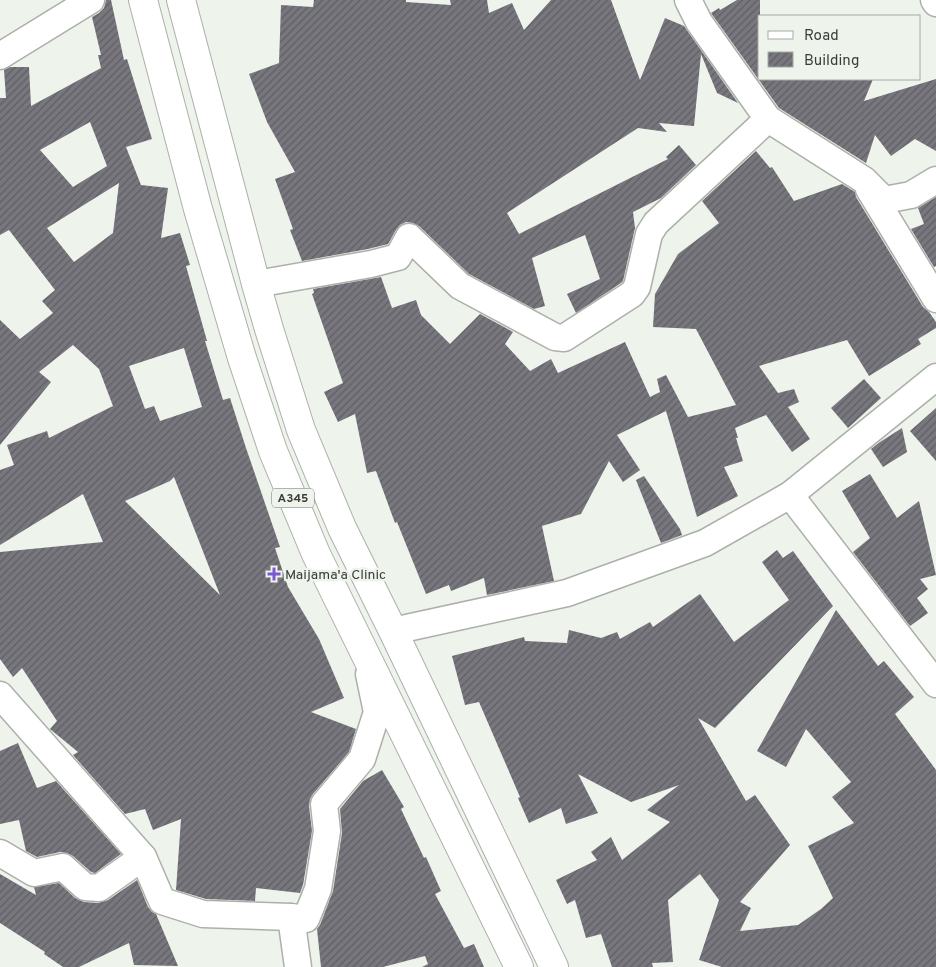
<svg xmlns="http://www.w3.org/2000/svg" width="936" height="967" font-family="Overpass,sans-serif">
<defs>
<pattern id="building-hatch" width="6" height="6" patternUnits="userSpaceOnUse" patternTransform="scale(1.25)"><rect width="6" height="6" fill="#78777e"/><path d="M-1 1l2-2M0 6l6-6M5 7l2-2" fill="none" stroke="#5e5e63"/></pattern>
</defs>
<rect width="100%" height="100%" fill="#eef3ec"/>
<g fill="url(#building-hatch)" fill-rule="evenodd">
<path d="M 106,0 L 111,0 L 124,60 L 127,59 L 152,139 L 126,147 L 141,185 L 168,188 L 161,238 L 180,233 L 190,265 L 186,266 L 207,341 L 205,341 L 223,400 L 230,398 L 246,448 L 280,547 L 275,548 L 288,587 L 319,639 L 344,698 L 311,712 L 356,729 L 349,752 L 313,794 L 310,799 L 309,806 L 312,831 L 303,885 L 300,893 L 256,888 L 255,901 L 206,899 L 176,890 L 181,819 L 153,830 L 145,809 L 125,814 L 73,755 L 78,752 L 50,729 L 57,721 L 22,668 L 13,677 L 0,659 L 0,552 L 103,542 L 83,494 L 0,545 L 0,470 L 14,465 L 7,445 L 47,431 L 49,438 L 113,406 L 99,369 L 73,345 L 39,372 L 51,382 L 0,445 L 0,320 L 20,339 L 53,313 L 42,301 L 55,290 L 9,230 L 0,235 L 0,98 L 6,98 L 4,70 L 10,67 L 29,67 L 31,106 L 101,68 L 98,55 L 101,55 L 92,17 L 99,13 L 104,8 ZM 90,122 L 107,166 L 73,187 L 40,150 ZM 119,183 L 113,233 L 74,262 L 47,228 ZM 184,348 L 202,407 L 160,421 L 154,406 L 145,409 L 129,366 ZM 174,477 L 220,595 L 125,501 L 170,481 Z"/>
<polygon points="314,0 406,0 406,2 451,5 450,0 487,0 489,13 512,3 524,30 551,0 611,0 640,80 665,18 684,26 738,103 717,93 701,54 694,126 659,123 667,132 638,128 507,213 519,234 668,159 666,157 679,145 696,165 661,198 633,212 635,228 623,281 621,283 576,313 567,294 600,279 585,235 532,258 545,306 534,309 469,274 419,226 413,223 406,222 400,225 396,230 388,244 368,249 302,261 290,230 293,229 275,179 295,172 267,122 249,74 279,63 281,5 313,7"/>
<polygon points="737,0 760,0 760,79 873,79 864,101 936,79 936,151 915,139 891,156 875,135 866,163 779,108 711,13 719,8 720,10"/>
<polygon points="756,151 770,168 772,167 794,201 842,184 855,192 856,197 923,307 929,312 936,322 936,328 918,339 921,344 869,376 847,340 759,366 778,393 794,389 799,402 788,407 810,439 792,452 766,415 735,428 738,438 736,438 743,461 724,467 738,496 697,517 666,411 617,435 640,470 623,482 609,461 581,514 542,526 554,581 487,595 484,578 451,591 449,585 426,594 397,522 395,523 376,471 367,473 355,414 338,422 324,392 343,383 312,294 314,293 313,289 381,277 392,308 416,300 421,315 450,344 480,314 513,332 505,344 530,371 551,359 558,373 625,342 650,397 660,392 657,379 666,375 688,417 736,405 696,329 653,327 655,294 678,254 719,223 702,201"/>
<polygon points="936,197 936,266 934,267 911,229 924,224 918,208"/>
<polygon points="864,379 881,398 848,428 831,408"/>
<polygon points="936,408 936,461 910,431"/>
<polygon points="902,428 907,452 883,467 871,449 880,442"/>
<polygon points="870,474 897,518 919,501 936,575 920,579 928,589 917,598 928,613 910,626 853,552 870,538 842,491"/>
<polygon points="644,476 680,529 682,535 661,543 636,480"/>
<polygon points="777,550 783,558 793,551 833,606 715,728 698,718 746,801 755,795 790,845 740,902 751,908 740,931 798,925 821,909 833,898 808,846 854,823 832,797 851,782 806,729 786,767 757,751 836,610 878,666 884,661 914,697 895,714 936,770 936,967 722,967 699,960 719,900 700,874 668,900 673,962 652,963 653,967 612,967 601,934 586,938 575,900 567,904 556,880 597,860 591,852 611,837 622,860 670,822 647,810 679,785 631,802 578,774 598,813 566,824 561,808 529,823 518,798 520,797 479,702 465,705 452,656 524,637 525,641 567,643 569,630 601,638 617,632 620,639 650,622 653,627 700,594 734,642 789,600 762,562"/>
<polygon points="18,743 37,788 56,781 121,854 95,873 91,872 73,856 67,853 60,852 37,857 26,851 19,820 0,824 0,751"/>
<polygon points="382,770 404,807 401,809 424,858 426,857 441,891 435,894 464,948 474,944 484,967 422,967 428,964 425,956 383,967 321,967 317,929 320,925 333,891 342,833 340,809 363,781"/>
<polygon points="0,874 36,895 34,887 59,883 75,898 84,902 98,903 108,900 137,880 148,907 152,912 156,914 178,966 134,965 129,943 79,967 63,967 44,954 45,952 0,923"/>
</g>
<g fill="none" stroke-linecap="round" stroke-linejoin="round">
<defs>
<g id="minor">
<polyline points="688,0 699,22 768,119 864,180 884,200 911,195 936,180"/>
<polyline points="934,0 936,3"/>
<polyline points="0,56 91,0"/>
<polyline points="869,189 936,299"/>
<polyline points="256,284 371,264 398,257 409,237 460,286 555,337 564,338 632,294 637,287 649,234 656,223 768,119"/>
<polyline points="790,495 936,684"/>
<polyline points="393,631 567,593 705,543 790,495 936,377"/>
<polyline points="0,695 143,857"/>
<polyline points="0,853 34,873 63,867 85,887 99,888 143,857 162,901 203,914 291,917 306,919 318,889 327,831 324,804 362,759 377,712 369,674"/>
<polyline points="291,917 298,967"/>
</g>
<g id="highway">
<polyline points="143,0 198,209 242,358 273,451 316,554 519,967"/>
<polyline points="181,0 256,284 269,329 301,430 342,528 393,631 554,967"/>
</g>
</defs>
<use href="#minor" stroke="#acb0aa" stroke-width="29"/>
<use href="#highway" stroke="#acb0aa" stroke-width="30"/>
<use href="#minor" stroke="#fff" stroke-width="26"/>
<use href="#highway" stroke="#fff" stroke-width="28"/>
</g>
<path fill="#7d58d2" stroke="#eef3ec" stroke-width="2" d="M271.5 566.5h5v5h5v5h-5v5h-5v-5h-5v-5h5z"/>
<g text-anchor="middle" stroke-width="5" stroke-linejoin="round" paint-order="stroke">
<rect fill="#eef3ec" stroke="#717470" stroke-width="1" x="272" y="488.5" width="42" height="19" rx="4"/>
<g font-size="12" font-weight="bold" fill="#3b3d3b">
<text x="293" y="502">A345</text>
</g>
<g font-size="14" fill="#3b3d3b" stroke="#eef3ec" text-anchor="start">
<text x="285" y="579">Maijama'a Clinic</text>
</g>
</g>
<rect x="758" y="15" width="162" height="65" fill="#eef3ec" stroke="#a6aaa5"/>
<rect x="768" y="31" width="25" height="8" fill="#ffffff" stroke="#a6aaa5"/>
<text x="804" y="40" font-size="15" fill="#3b3d3b">Road</text>
<rect x="768" y="52" width="25" height="15" fill="url(#building-hatch)" stroke="#a6aaa5"/>
<text x="804" y="65" font-size="15" fill="#3b3d3b">Building</text>
</svg>
